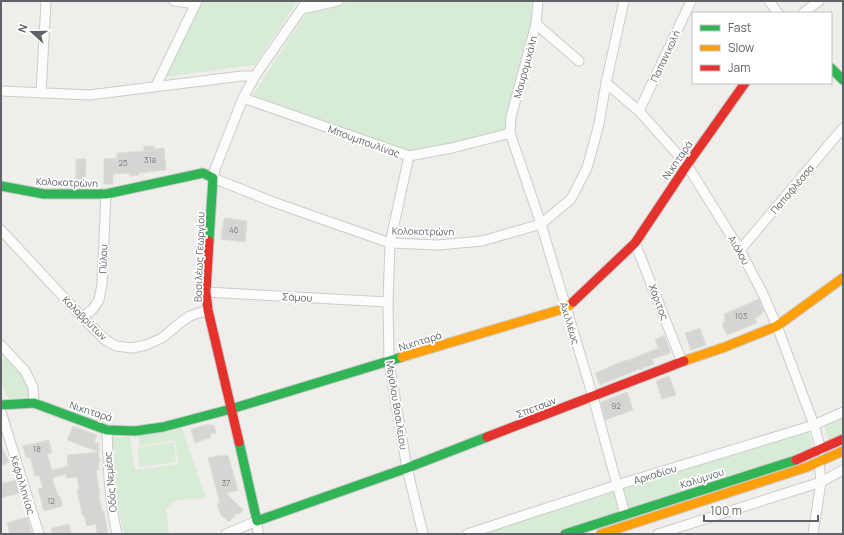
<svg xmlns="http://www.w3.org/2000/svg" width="844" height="535" font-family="Manrope,sans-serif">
<rect width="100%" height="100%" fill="#efeeea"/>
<g fill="#d8ebd6">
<polygon points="203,1 298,1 255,65 164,77"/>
<polygon points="356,1 535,1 534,23 505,129 495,135 410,153 254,98 254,93 308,11"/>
<path d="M 1,356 C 16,363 28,381 29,397 L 9,399 C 0,388 1,371 1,356 Z"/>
<polygon points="843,417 843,435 829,443 824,425"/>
<polygon points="182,428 206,498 176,500 166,508 169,534 124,534 115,494 111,437 130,437 135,470 178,464 175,440 140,446 138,436"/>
<polygon points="808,430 813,449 628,510 623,488"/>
<polygon points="174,442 176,462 139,467 137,448"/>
<polygon points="615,492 620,513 555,534 482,534"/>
</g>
<g fill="#d6d5d3" stroke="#deddd9">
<polygon points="144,146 154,146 154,149 164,148 166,170 139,173 139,175 130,176 129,173 113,174 113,184 104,184 104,159 117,158 117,153 144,151"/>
<polygon points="76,159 86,159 85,184 76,184"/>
<polygon points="224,218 247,221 245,242 221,239"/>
<polygon points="759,299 764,312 761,313 761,315 755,318 757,323 727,335 722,324 725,322 724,314"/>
<polygon points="700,328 706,345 691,350 685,333"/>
<polygon points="664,335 671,353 652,359 654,364 639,370 639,369 600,385 595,373 626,360 627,361 658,348 655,340"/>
<polygon points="669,376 676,395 662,399 656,381"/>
<polygon points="627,392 633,410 605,420 601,402"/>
<polygon points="209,424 209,426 214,425 216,433 210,434 211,437 209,438 195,443 191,429"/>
<polygon points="73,426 97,435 94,443 99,443 99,452 67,440"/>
<polygon points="49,440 52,453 47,454 52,470 68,466 67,455 98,452 100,462 98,463 99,470 96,470 100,495 99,495 102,511 104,511 108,534 97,534 96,524 87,526 84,515 82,515 79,499 77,490 79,490 77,477 66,478 66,474 52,478 58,496 60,496 63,506 44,511 38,489 43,488 39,475 35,476 30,457 26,458 23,446"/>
<polygon points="1,445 9,462 1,466"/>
<polygon points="221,455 222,456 228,455 238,490 226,493 243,510 239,514 237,513 229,522 220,514 217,504 220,503 208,458"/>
<polygon points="16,480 20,493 1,498 1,484"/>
<polygon points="27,517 32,534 10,534 7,523"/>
<polygon points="69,524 71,534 53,534 51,528"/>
</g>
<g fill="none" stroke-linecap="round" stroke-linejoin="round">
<defs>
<g id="street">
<polyline points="174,1 196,4"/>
<polyline points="307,1 255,76 243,98 215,169 213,178 273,202 390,243 438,245 482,241 541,224 571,199 587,168 599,124 606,83 624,1"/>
<polyline points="538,1 536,24 511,117 510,133 541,224 593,397 625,514"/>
<polyline points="769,1 778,13"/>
<polyline points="302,9 338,1"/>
<polyline points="803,13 819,1"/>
<polyline points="536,24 579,61"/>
<polyline points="606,83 639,111 687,165 740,250 763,294 777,326 814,425 821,450"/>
<polyline points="156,86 197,1"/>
<polyline points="1,91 89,95 242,76 255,76"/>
<polyline points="41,93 46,1"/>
<polyline points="243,98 409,156 452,148 510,133"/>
<polyline points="639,111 691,1"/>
<polyline points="409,156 390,243 388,302 389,362 407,468 423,534"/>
<polyline points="1,230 82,317 104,339 116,346 132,348 146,345 162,338 181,322 190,316 208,310"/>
<polyline points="635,243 682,362"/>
<polyline points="740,250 843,128"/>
<polyline points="206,292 388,302"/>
<polyline points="82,317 92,310 99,300 102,284 106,194"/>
<polyline points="1,345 25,371 33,387 34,403"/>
<polyline points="1,412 39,534"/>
<path d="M 107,430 C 108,465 109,499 117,534"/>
<polyline points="226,534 257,521 258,534"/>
<polyline points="467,534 617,485 814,425 843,412"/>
<polyline points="658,534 821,482 843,470"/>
<polyline points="813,534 821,482 819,462"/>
</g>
<g id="fast">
<polyline points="831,68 843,80"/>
<polyline points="1,186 44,194 106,194 203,173 213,178 209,241"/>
<polyline points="1,405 34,403 107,430 135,431 163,427 231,409 402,357"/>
<polyline points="239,442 257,521 407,468 487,437"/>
<polyline points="565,534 796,460"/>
</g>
<g id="slow">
<polyline points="402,357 566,308 573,302"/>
<polyline points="684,361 725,347 777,326 843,278"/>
<polyline points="601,534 807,467 843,451"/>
</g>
<g id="jam">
<polyline points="209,241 206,292 208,310 239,442"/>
<polyline points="573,302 635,243 687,165 745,83"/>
<polyline points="487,437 684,361"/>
<polyline points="796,460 843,439"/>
</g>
</defs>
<use href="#street" stroke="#cbcccc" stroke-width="11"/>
<use href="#fast" stroke="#cacacb" stroke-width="11"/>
<use href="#slow" stroke="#cacacb" stroke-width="11"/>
<use href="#jam" stroke="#cacacb" stroke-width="11"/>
<use href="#street" stroke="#fdfcfc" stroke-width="9"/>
<use href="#fast" stroke="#30b455" stroke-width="9"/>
<use href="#slow" stroke="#ff9f0a" stroke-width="9"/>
<use href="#jam" stroke="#e5322d" stroke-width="9"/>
</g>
<g text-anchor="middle" stroke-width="3.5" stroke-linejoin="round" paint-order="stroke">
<g font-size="8" fill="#7e8184">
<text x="150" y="163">31a</text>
<text x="123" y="166">25</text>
<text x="234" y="233">46</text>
<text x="741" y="319">103</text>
<text x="616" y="409">92</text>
<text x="37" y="452">18</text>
<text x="226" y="486">37</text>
<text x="51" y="504">12</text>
</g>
<g font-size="10" fill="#5f6368" stroke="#fff">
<text transform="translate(665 56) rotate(-65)" y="4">Παπανικολή</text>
<text transform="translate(525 67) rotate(-75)" y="4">Μαυρομιχάλη</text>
<text transform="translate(364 141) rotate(20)" y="4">Μπουμπουλίνας</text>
<text transform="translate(677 160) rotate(-55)" y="4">Νικηταρά</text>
<text transform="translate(67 182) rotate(2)" y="4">Κολοκοτρώνη</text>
<text transform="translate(792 189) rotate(-50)" y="4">Παπαφλέσσα</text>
<text transform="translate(423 231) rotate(1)" y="4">Κολοκοτρώνη</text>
<text transform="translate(739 250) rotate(60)" y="4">Αιόλου</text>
<text transform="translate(199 257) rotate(-88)" y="4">Βασιλέως Γεωργίου</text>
<text transform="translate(103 259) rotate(-88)" y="4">Πύλου</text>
<text transform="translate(297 297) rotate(3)" y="4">Σάμου</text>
<text transform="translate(659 302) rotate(69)" y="4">Χάριτος</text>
<text transform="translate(85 318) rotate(44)" y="4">Καλαβρύτων</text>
<text transform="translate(570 323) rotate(73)" y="4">Αχιλλέως</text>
<text transform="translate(420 341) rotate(-17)" y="4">Νικηταρά</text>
<text transform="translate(397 405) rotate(81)" y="4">Μεγάλου Βασιλείου</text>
<text transform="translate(536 407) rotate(-21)" y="4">Σπετσών</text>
<text transform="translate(91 411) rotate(18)" y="4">Νικηταρά</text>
<text transform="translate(655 474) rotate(-17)" y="4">Αρκαδίου</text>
<text transform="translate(702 478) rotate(-18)" y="4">Καλύμνου</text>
<text transform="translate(110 482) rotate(-95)" y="4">Οδóς Νεμέας</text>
<text transform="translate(23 485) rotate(73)" y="4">Κεφαλληνίας</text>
</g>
</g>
<rect width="844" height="535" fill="none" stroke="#5f6368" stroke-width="4"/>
<rect x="692" y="12" width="140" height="72" fill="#ffffff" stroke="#bfc1c3"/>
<rect x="700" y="25" width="20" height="6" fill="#30b455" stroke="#bfc1c3"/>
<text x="728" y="32" font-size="12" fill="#5f6368">Fast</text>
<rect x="700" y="45" width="20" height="6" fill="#ff9f0a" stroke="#bfc1c3"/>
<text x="728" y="52" font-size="12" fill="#5f6368">Slow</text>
<rect x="700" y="65" width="20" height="6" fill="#e5322d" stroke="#bfc1c3"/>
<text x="728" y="72" font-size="12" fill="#5f6368">Jam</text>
<g transform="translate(32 32) rotate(291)" stroke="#ffffff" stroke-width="3" paint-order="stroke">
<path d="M0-3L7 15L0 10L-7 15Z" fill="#5f6368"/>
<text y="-6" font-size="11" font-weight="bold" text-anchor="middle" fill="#5f6368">N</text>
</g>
<path d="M704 515v6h114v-6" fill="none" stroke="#5f6368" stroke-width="2"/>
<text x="710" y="515" font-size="12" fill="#5f6368" stroke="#ffffff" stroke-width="3" paint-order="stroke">100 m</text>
</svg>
